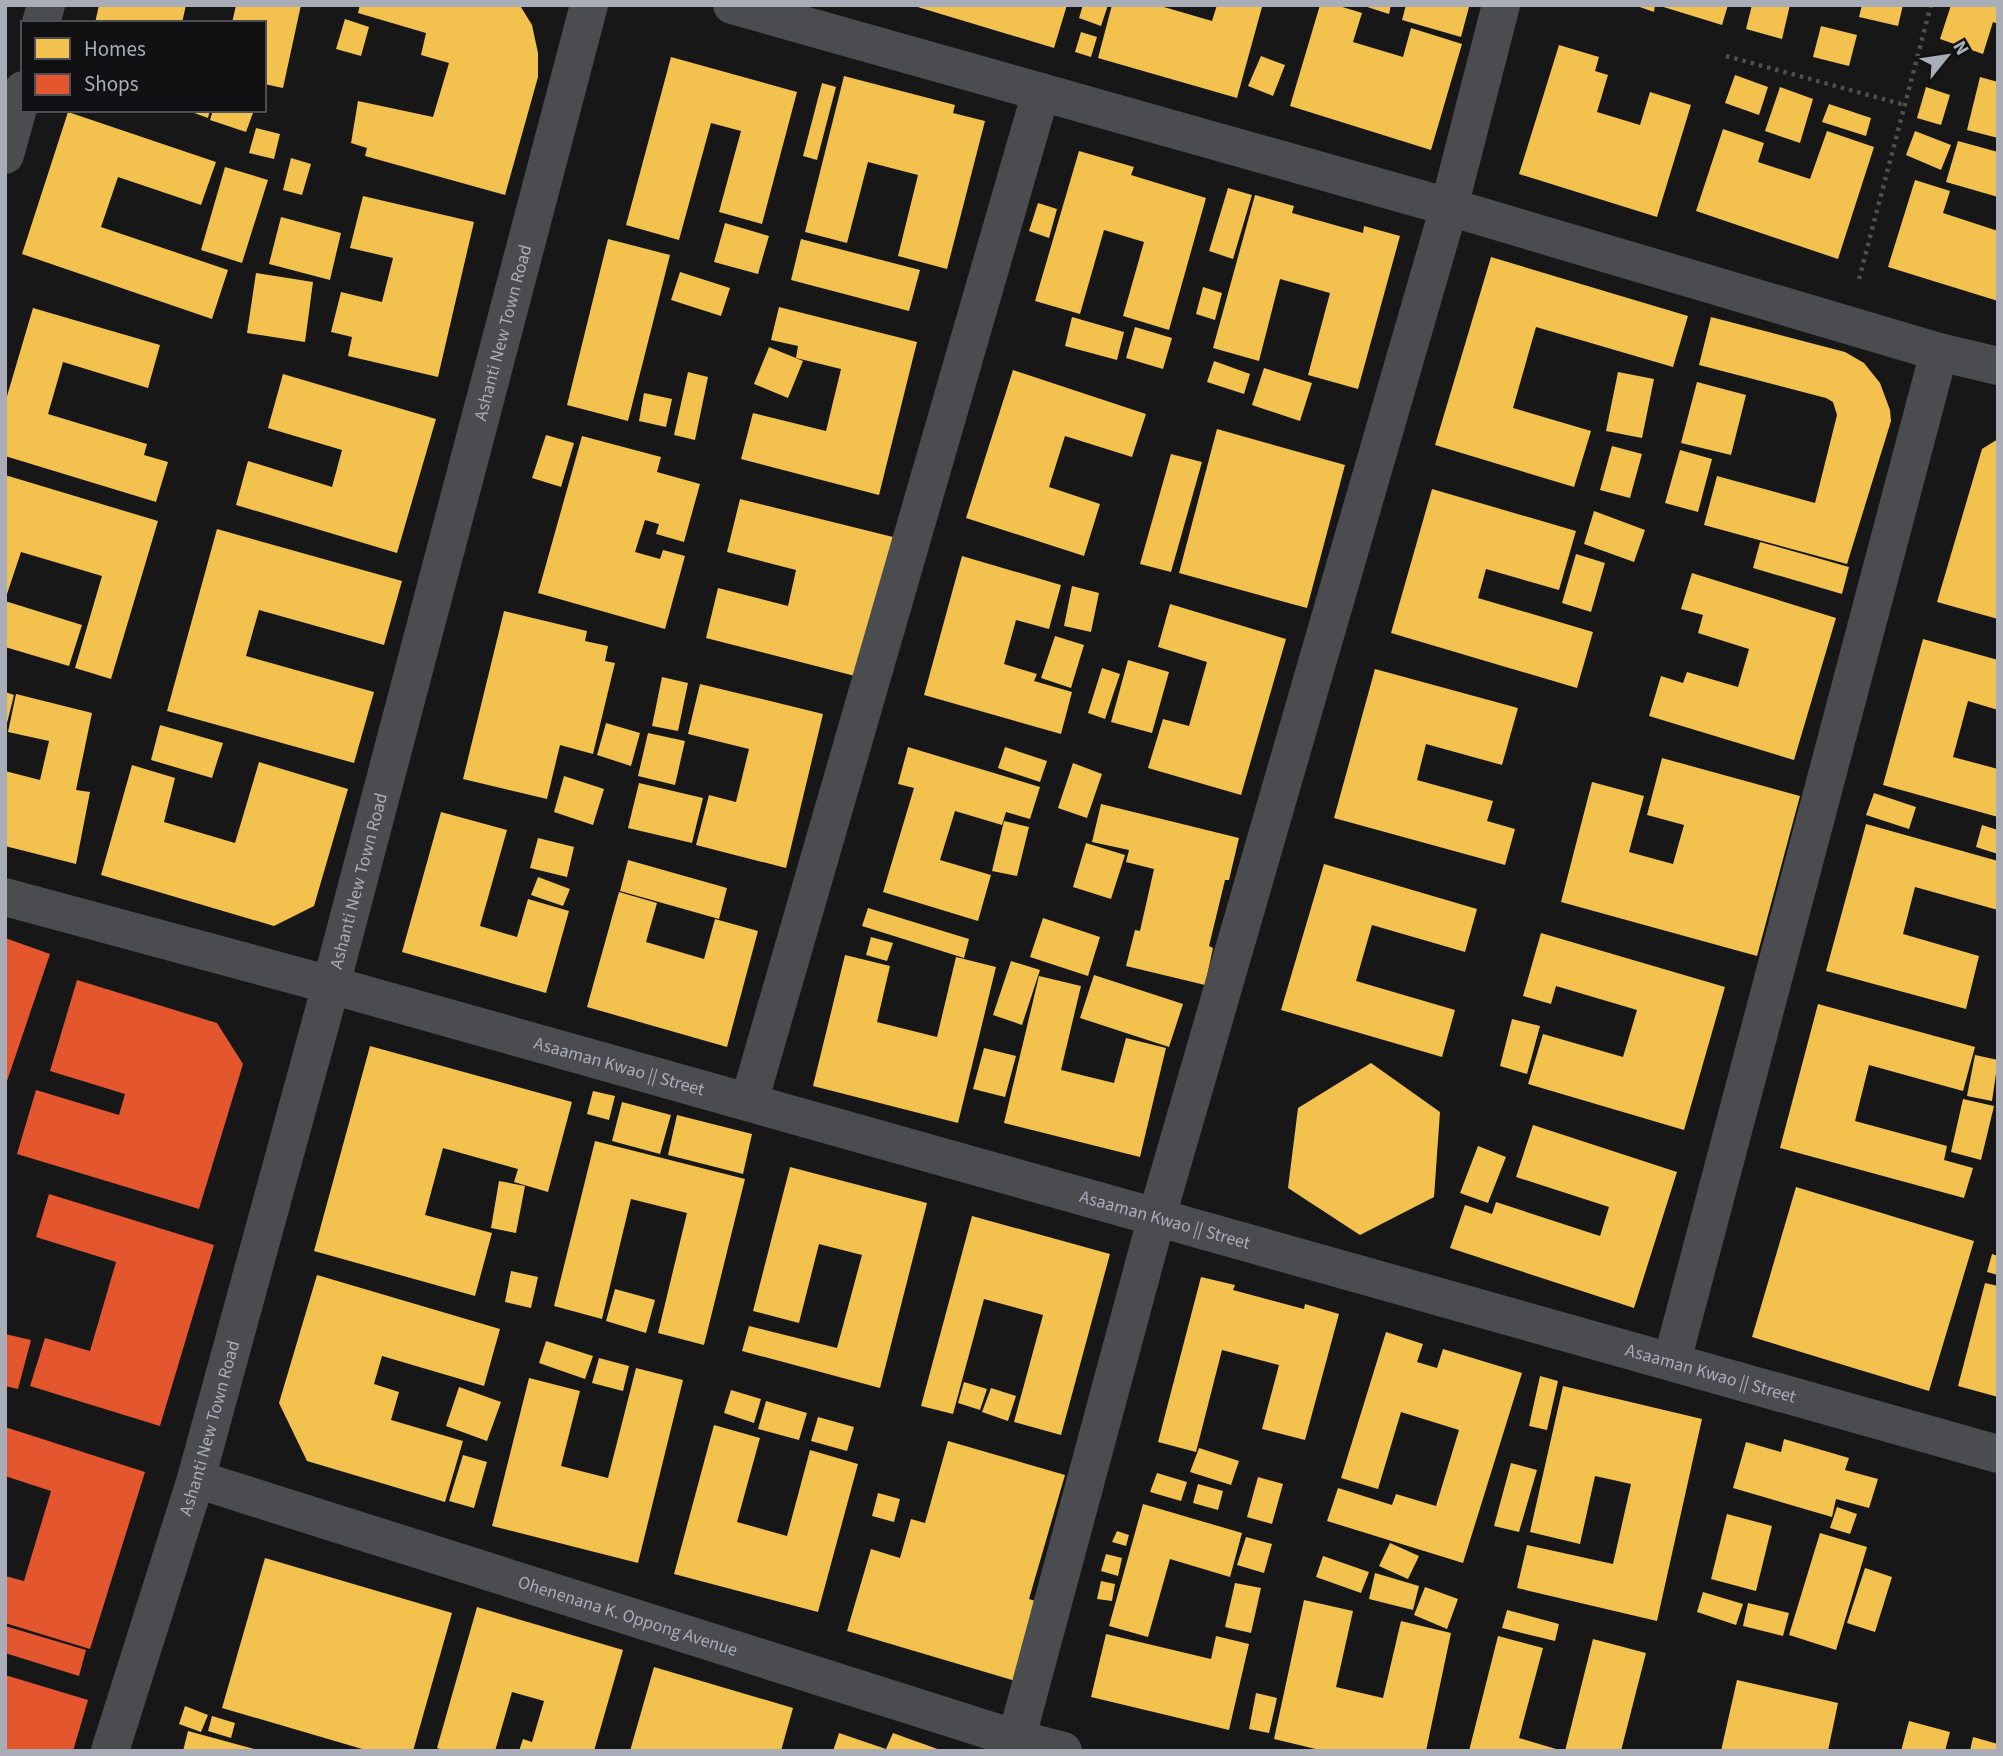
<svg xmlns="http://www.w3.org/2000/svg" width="2003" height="1756" font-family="'Source Sans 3',sans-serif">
<rect width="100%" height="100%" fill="#171717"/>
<g fill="#f2c14e">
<polygon points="99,5 186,5 182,23 95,23"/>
<polygon points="236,5 301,5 283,88 264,84 264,23 232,23"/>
<polygon points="360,5 521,7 532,25 538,53 538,77 505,195 365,156 367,148 351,143 358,101 433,117 449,63 421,55 426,33 358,13"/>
<polygon points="911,5 1067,5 1054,48"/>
<polygon points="1083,5 1108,5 1101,26 1079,18"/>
<polygon points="1112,5 1157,5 1212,21 1217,5 1262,7 1237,98 1098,58"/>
<polygon points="1320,5 1336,5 1362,13 1353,42 1403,57 1411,28 1462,44 1431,150 1290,106"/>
<polygon points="1361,5 1391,5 1389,14"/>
<polygon points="1406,5 1465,5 1469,7 1461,37 1402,20"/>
<polygon points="1634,5 1655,5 1654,12"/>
<polygon points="1657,5 1728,5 1722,25"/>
<polygon points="1752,5 1790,5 1782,39 1746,29"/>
<polygon points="1862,5 1903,5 1898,26 1859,17"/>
<polygon points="1951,5 1998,5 1998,24 1993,22 1983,54 1940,39"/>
<polygon points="345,19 369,27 361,56 336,49"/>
<polygon points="1821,26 1857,35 1849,66 1813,57"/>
<polygon points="1081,32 1097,37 1091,57 1075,52"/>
<polygon points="1559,45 1599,57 1595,71 1608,75 1597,112 1640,125 1650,92 1691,105 1657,217 1519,174"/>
<polygon points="1261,56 1285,65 1273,96 1248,86"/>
<polygon points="671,57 797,92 762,224 719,212 741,131 711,123 679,240 626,225"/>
<polygon points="1735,75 1768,87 1759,115 1725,103"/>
<polygon points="844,76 955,105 953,113 985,121 947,269 898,256 918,175 868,162 847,243 805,232"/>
<polygon points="1980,77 1998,82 1998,138 1967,130"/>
<polygon points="822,83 836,87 817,160 803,156"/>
<polygon points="1780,87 1813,99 1800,143 1765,131"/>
<polygon points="1926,87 1950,95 1941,125 1917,118"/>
<polygon points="1829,104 1871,118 1866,136 1822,122"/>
<polygon points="186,110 210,110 208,118"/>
<polygon points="213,110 254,110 246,132 210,120"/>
<polygon points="68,112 216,162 201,205 118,177 101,227 228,270 212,319 22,254"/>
<polygon points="256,128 280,134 274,159 249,153"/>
<polygon points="1723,129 1764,143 1758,162 1810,179 1827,131 1874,147 1838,259 1696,211"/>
<polygon points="1915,131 1951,145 1941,170 1906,155"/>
<polygon points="1958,141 1998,152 1998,197 1946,182"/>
<polygon points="1079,151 1134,167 1131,175 1206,198 1169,330 1123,316 1144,242 1104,230 1080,314 1035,301"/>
<polygon points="291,158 311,164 302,195 283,190"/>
<polygon points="225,167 268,180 242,263 201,250"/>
<polygon points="1915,180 1950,191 1943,213 1998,231 1998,301 1888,267"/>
<polygon points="1228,188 1252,195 1233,259 1209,251"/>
<polygon points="1255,195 1294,206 1292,213 1363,233 1364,226 1400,236 1358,389 1308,375 1330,293 1280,279 1259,361 1213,348"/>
<polygon points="363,196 474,222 438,377 348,356 352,337 331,332 341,292 382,302 393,258 350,248"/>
<polygon points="1038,203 1057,209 1049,238 1029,231"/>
<polygon points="281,217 341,233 330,280 269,264"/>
<polygon points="725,223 769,236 758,274 714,262"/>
<polygon points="608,239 670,255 628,421 567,405"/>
<polygon points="801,239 920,270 909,311 791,280"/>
<polygon points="1491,257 1688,316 1673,367 1536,327 1513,408 1591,431 1574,487 1435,445"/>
<polygon points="680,272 730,288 721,316 671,300"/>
<polygon points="256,273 313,282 305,342 247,333"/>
<polygon points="1203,287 1222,293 1215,320 1196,314"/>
<polygon points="779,307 917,342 879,495 741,459 753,413 826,431 841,369 796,358 798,346 771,340"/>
<polygon points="33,308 160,345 148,388 63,362 48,414 147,444 144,455 168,462 156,502 5,456 5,403"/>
<polygon points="1072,317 1124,332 1117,360 1065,346"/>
<polygon points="1711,317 1845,352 1864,363 1880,383 1890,410 1891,421 1847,564 1704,525 1717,476 1815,503 1837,415 1833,402 1826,398 1699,365"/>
<polygon points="1135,327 1172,338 1163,369 1126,358"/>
<polygon points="769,347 803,361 788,398 754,384"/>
<polygon points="1214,361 1250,374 1244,394 1207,382"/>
<polygon points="1264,368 1312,383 1300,421 1252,405"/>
<polygon points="1013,370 1146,414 1132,457 1065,436 1049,487 1100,504 1084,556 966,518"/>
<polygon points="688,372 708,377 695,440 674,435"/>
<polygon points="1618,372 1654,379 1642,438 1606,431"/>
<polygon points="283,374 436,419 397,553 236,505 248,461 332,487 342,450 268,428"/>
<polygon points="1697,382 1746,395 1731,455 1681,443"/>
<polygon points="644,393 672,399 666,427 639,421"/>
<polygon points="1217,429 1345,465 1307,608 1179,573"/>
<polygon points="546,435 574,443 561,487 532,478"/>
<polygon points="582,436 661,457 657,472 700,484 684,542 656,534 659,524 645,520 635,552 660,559 663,550 685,556 665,629 538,593"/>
<polygon points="1998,439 1998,619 1937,602 1982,449"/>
<polygon points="1612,446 1642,454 1630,498 1600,490"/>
<polygon points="1680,450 1712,459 1698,512 1665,503"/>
<polygon points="1171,454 1202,462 1171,572 1140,564"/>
<polygon points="5,475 158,521 111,679 75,668 102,576 21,552 5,600"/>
<polygon points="1432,489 1576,531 1559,590 1486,569 1478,598 1593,632 1577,688 1391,633"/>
<polygon points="740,499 893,537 859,677 706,638 718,588 788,606 796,570 727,552"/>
<polygon points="1594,511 1645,530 1634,562 1584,544"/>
<polygon points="217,529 402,581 384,645 259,610 246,656 374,692 354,763 167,711"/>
<polygon points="1760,542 1849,567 1842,594 1753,568"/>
<polygon points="1576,554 1605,563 1591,612 1562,603"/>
<polygon points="962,556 1061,585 1049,629 1016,620 1004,664 1037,674 1034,681 1072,692 1061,734 924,695"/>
<polygon points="1692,573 1836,618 1794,760 1649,716 1661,676 1683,683 1687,672 1738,687 1749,649 1698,633 1703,615 1681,609"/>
<polygon points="1072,586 1099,593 1091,632 1064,626"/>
<polygon points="5,601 82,625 69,666 5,647"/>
<polygon points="1170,604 1286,639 1241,795 1148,768 1163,719 1189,726 1207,662 1158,647"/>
<polygon points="504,611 587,631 585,641 608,646 605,661 615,663 593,754 560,745 547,799 463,779"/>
<polygon points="1055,636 1084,645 1071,688 1041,678"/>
<polygon points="1923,639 1998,660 1998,710 1968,701 1953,757 1998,769 1998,817 1883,785"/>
<polygon points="1128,660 1169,672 1152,733 1111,722"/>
<polygon points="1102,668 1120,674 1105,719 1088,713"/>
<polygon points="1375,669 1518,708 1502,765 1426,744 1417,780 1493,801 1487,821 1515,829 1505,865 1334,818"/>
<polygon points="662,677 688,683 678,731 652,726"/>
<polygon points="700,684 823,714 786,868 696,845 709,795 736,802 749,749 688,734"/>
<polygon points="5,692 14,695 6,727 5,727"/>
<polygon points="16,694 92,713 76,790 90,792 76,864 5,846 5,771 40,780 49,741 8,732"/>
<polygon points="606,723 640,733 631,766 597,755"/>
<polygon points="160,725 223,743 212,778 151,760"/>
<polygon points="648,733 685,741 675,785 638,776"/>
<polygon points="908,747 1040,787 1030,819 1006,812 1002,825 955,811 940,860 991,875 978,921 883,892 914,788 898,784"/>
<polygon points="1005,747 1047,761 1040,782 998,768"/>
<polygon points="1662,758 1800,796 1757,956 1561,902 1592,782 1644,796 1629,852 1673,864 1684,825 1647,815"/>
<polygon points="259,762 348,789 314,906 274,926 101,875 132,765 175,778 164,822 235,843"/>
<polygon points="1073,763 1102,774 1087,818 1058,808"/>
<polygon points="564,776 604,789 593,825 554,812"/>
<polygon points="639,783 703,798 692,843 628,828"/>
<polygon points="1874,793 1916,807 1909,829 1866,815"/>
<polygon points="1101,804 1239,838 1229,880 1225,880 1209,946 1213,948 1205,985 1126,966 1135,930 1140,931 1154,869 1126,862 1129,850 1092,842"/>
<polygon points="441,812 507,830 480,926 517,937 528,899 569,911 546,993 402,952"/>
<polygon points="1004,821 1029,827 1017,876 992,871"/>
<polygon points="1866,824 1998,861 1998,910 1915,887 1903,934 1979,956 1966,1009 1826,971"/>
<polygon points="1982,825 1998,830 1998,854 1976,847"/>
<polygon points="538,838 574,847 567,877 530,868"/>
<polygon points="1086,843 1125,855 1111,899 1073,887"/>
<polygon points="628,860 727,888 719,919 620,891"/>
<polygon points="1324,864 1477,909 1465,952 1372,925 1356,981 1455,1010 1442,1057 1281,1010"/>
<polygon points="538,877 570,889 563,906 531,895"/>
<polygon points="619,892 657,903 646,942 704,959 715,919 758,931 727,1047 587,1007"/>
<polygon points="868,908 969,939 964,958 862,926"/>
<polygon points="1043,918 1100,937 1088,976 1030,957"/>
<polygon points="1541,933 1725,987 1684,1130 1528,1084 1543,1034 1623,1057 1637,1010 1556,986 1551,1004 1523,996"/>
<polygon points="871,937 893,943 887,961 866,955"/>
<polygon points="845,955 890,966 877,1022 937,1037 956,957 996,967 958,1123 813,1086"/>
<polygon points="1011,961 1040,970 1022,1025 993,1015"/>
<polygon points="1094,975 1183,1004 1169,1047 1080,1018"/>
<polygon points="1039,976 1081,986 1061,1070 1114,1083 1126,1038 1166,1048 1140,1157 1004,1123"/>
<polygon points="1818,1004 1975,1047 1963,1091 1869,1065 1855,1121 1947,1146 1944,1160 1973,1168 1964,1198 1780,1148"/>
<polygon points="1512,1019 1540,1026 1527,1074 1500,1066"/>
<polygon points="370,1046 572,1102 548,1192 514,1182 518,1169 443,1148 425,1215 492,1233 475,1296 314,1251"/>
<polygon points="984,1048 1016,1056 1005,1097 973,1089"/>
<polygon points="1975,1055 1998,1060 1992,1101 1967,1096"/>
<polygon points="1371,1063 1440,1112 1434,1197 1360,1235 1288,1188 1298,1108"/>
<polygon points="593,1091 615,1096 609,1120 587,1114"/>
<polygon points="1963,1099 1994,1106 1981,1160 1951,1152"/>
<polygon points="622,1102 671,1115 660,1154 612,1141"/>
<polygon points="677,1115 752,1134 743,1174 668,1155"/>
<polygon points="1533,1125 1677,1172 1634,1308 1450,1248 1465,1205 1492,1214 1496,1202 1600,1236 1609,1207 1516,1177"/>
<polygon points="595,1141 745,1179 704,1345 658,1333 687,1213 631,1199 602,1319 554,1306"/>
<polygon points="1478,1146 1506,1157 1488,1203 1460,1193"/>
<polygon points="790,1167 927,1203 880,1388 742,1351 749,1326 837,1348 862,1255 819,1244 799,1323 753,1311"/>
<polygon points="499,1181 525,1186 516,1233 491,1228"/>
<polygon points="1796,1187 1974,1241 1929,1391 1752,1337"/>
<polygon points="972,1216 1110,1254 1061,1435 1014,1422 1043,1315 984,1299 953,1414 921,1406"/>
<polygon points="1992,1254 1998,1256 1998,1275 1987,1272"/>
<polygon points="511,1271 538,1277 531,1308 505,1302"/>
<polygon points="317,1275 500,1329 484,1386 382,1356 374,1384 399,1392 391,1420 463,1441 445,1502 307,1461 279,1403"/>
<polygon points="1201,1277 1235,1285 1233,1290 1304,1309 1305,1304 1339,1314 1305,1440 1262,1429 1279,1365 1222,1350 1196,1452 1158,1442"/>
<polygon points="1985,1283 1998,1286 1998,1397 1958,1386"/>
<polygon points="615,1289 655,1300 646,1333 606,1321"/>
<polygon points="1386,1332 1423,1344 1417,1362 1437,1368 1443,1349 1522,1373 1463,1563 1327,1521 1338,1488 1392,1505 1396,1494 1436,1506 1459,1430 1401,1412 1378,1489 1341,1478"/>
<polygon points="546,1341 593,1356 585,1379 539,1363"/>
<polygon points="599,1358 629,1366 623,1391 592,1383"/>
<polygon points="636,1368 683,1380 638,1563 492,1526 529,1378 580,1391 561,1466 608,1478"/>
<polygon points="1540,1376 1558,1381 1547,1430 1529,1426"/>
<polygon points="964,1382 987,1389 980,1410 958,1403"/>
<polygon points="1563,1386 1702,1419 1657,1621 1517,1588 1527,1545 1613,1564 1631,1484 1595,1476 1580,1544 1530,1532"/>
<polygon points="459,1387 501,1402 487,1441 446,1426"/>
<polygon points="991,1388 1016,1396 1008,1421 982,1412"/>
<polygon points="731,1390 761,1399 754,1423 724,1413"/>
<polygon points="766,1401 807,1413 799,1440 758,1429"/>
<polygon points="818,1417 854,1427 847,1451 811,1441"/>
<polygon points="714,1425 760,1438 737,1522 787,1536 810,1450 858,1464 818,1612 674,1574"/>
<polygon points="1784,1439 1849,1458 1845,1470 1878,1479 1869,1508 1836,1499 1832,1517 1733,1488 1746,1442 1781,1452"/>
<polygon points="948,1441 1065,1475 1029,1599 1042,1603 1019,1682 847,1631 871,1549 900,1558 911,1519 925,1523"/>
<polygon points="1199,1448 1239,1461 1231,1485 1190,1472"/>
<polygon points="463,1455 487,1462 474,1508 449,1501"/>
<polygon points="1511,1463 1537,1470 1519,1532 1494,1526"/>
<polygon points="1157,1473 1187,1482 1181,1501 1150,1492"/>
<polygon points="1258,1477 1283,1484 1272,1524 1247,1517"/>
<polygon points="1198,1484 1223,1491 1218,1510 1193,1503"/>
<polygon points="878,1493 900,1499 894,1522 872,1516"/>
<polygon points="1143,1504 1242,1533 1230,1577 1170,1559 1148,1637 1109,1626"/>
<polygon points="1837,1507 1857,1514 1850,1534 1830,1528"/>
<polygon points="1727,1514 1772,1526 1756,1591 1711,1579"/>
<polygon points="1117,1531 1129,1535 1126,1546 1112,1542"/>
<polygon points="1820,1533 1867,1547 1836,1650 1789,1635"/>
<polygon points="1246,1537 1272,1544 1264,1573 1237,1565"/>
<polygon points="1390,1543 1419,1556 1408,1579 1379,1566"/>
<polygon points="1106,1554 1122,1558 1118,1576 1101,1571"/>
<polygon points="1323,1556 1369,1572 1361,1593 1316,1577"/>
<polygon points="265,1558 452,1613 413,1751 369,1751 222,1708"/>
<polygon points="1865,1568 1892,1577 1875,1632 1847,1623"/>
<polygon points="1375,1573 1419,1586 1413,1610 1369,1599"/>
<polygon points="1101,1581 1115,1584 1112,1601 1097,1599"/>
<polygon points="1235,1583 1261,1588 1251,1633 1225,1627"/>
<polygon points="1425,1587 1458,1599 1447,1629 1414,1615"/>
<polygon points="1703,1592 1743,1604 1736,1625 1697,1612"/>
<polygon points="1304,1600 1353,1611 1336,1687 1383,1698 1401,1621 1451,1633 1426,1751 1324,1751 1274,1739"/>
<polygon points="1748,1603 1789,1613 1783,1636 1743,1626"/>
<polygon points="477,1607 623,1650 594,1751 519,1751 523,1739 532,1742 544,1701 512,1692 495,1751 446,1751 437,1748"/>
<polygon points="1507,1610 1559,1624 1555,1641 1502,1628"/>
<polygon points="1106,1634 1211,1659 1216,1636 1249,1644 1229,1730 1091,1697"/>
<polygon points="1498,1636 1543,1648 1519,1738 1563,1751 1469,1751"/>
<polygon points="1593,1639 1646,1653 1621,1751 1565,1751"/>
<polygon points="654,1667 793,1708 781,1751 630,1751"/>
<polygon points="1737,1680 1838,1703 1828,1751 1721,1751"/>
<polygon points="1256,1693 1277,1698 1269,1733 1249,1729"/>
<polygon points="185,1706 208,1715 201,1732 179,1724"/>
<polygon points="212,1716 235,1723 231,1738 208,1731"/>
<polygon points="1909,1721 1950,1732 1945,1751 1901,1751"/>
<polygon points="188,1731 258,1750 257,1751 183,1751"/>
<polygon points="839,1733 886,1749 893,1733 943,1751 833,1751"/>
<polygon points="1973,1737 1998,1744 1998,1751 1970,1751"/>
</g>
<g fill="#e4572e">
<polygon points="5,938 50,954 6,1084 5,1084"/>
<polygon points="77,980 217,1023 243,1064 199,1209 17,1154 36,1090 119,1115 125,1094 50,1071"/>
<polygon points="49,1194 214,1245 160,1426 30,1386 45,1338 90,1351 116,1262 36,1237"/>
<polygon points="5,1334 31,1340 18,1389 5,1386"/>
<polygon points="5,1427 145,1472 90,1649 5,1623 5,1576 24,1581 51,1491 5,1476"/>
<polygon points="5,1626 86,1650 79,1676 5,1653"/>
<polygon points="5,1675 88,1700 73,1751 5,1751"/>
</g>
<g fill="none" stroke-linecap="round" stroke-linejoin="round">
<g stroke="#4d4e52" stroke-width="4.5" stroke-dasharray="3.5 5" stroke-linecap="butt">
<polyline points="1726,56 1905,105"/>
<polyline points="1859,279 1931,5"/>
</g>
<g stroke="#4b4c50" stroke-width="38">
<polyline points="732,5 1449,207 1939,352 1998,366"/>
<polyline points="41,23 46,5"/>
<polyline points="5,155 23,90"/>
<path id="s1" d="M 5,897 L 331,985 L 1998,1454"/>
<polyline points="749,1102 1041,92"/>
<polyline points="1672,1361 1939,352"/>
<polyline points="1013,1751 1157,1216 1449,207 1501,5"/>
</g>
<g stroke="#4b4c50" stroke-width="38">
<path id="s2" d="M 196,1479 L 1017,1739 L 1063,1751"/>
<path id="s3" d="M 110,1751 L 196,1479 L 331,985 L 589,5"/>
</g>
</g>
<g text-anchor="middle" stroke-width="7" stroke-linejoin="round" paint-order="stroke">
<g font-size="18" fill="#a8adb8" stroke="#111113">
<text dy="6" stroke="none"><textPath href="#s3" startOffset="1472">Ashanti New Town Road</textPath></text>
<text dy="6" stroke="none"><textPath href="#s3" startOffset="905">Ashanti New Town Road</textPath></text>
<text dy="6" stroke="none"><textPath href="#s1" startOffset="637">Asaaman Kwao || Street</textPath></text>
<text dy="6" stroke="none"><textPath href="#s1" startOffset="1204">Asaaman Kwao || Street</textPath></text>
<text dy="6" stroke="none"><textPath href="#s1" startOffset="1771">Asaaman Kwao || Street</textPath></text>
<text dy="6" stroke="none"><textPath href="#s3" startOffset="338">Ashanti New Town Road</textPath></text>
<text dy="6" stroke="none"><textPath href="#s2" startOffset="453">Ohenenana K. Oppong Avenue</textPath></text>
</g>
</g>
<rect width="2003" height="1756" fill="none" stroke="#a8adb8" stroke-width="14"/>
<rect x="21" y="21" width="245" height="91" fill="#111113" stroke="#4d4f55" stroke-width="2"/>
<rect x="35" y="38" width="35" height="21" fill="#f2c14e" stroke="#4d4f55" stroke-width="2"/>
<text x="84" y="56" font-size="21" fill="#a8adb8">Homes</text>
<rect x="35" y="74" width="35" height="21" fill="#e4572e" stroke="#4d4f55" stroke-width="2"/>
<text x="84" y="91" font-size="21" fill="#a8adb8">Shops</text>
<g transform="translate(1947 56) rotate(60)" stroke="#111113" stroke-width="5" paint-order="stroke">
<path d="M0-5L12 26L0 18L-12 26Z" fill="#a8adb8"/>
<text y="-10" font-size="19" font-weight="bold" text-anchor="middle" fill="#a8adb8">N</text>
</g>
</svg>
